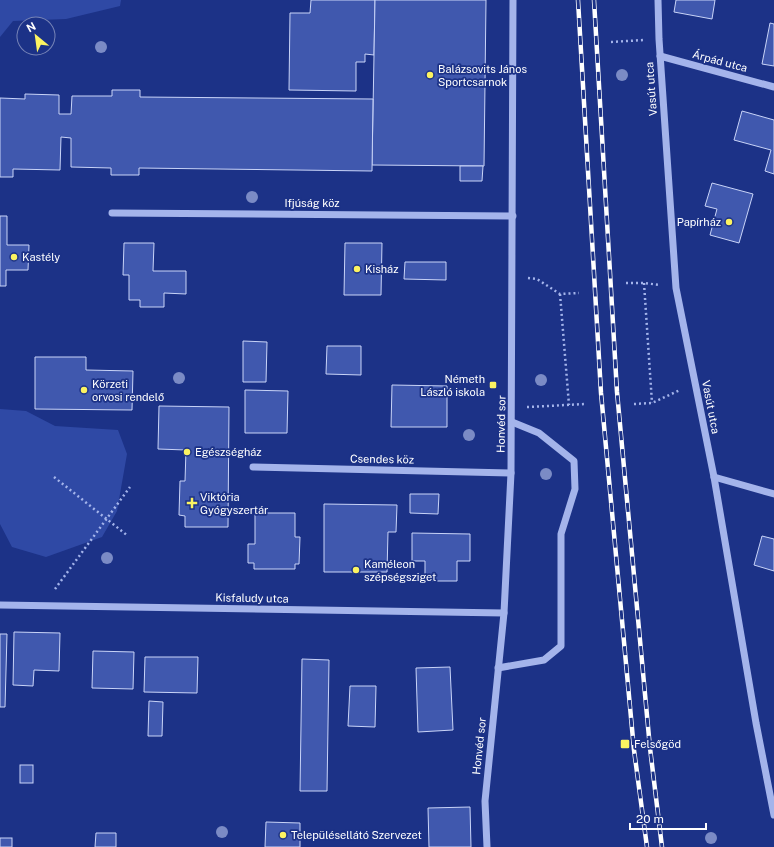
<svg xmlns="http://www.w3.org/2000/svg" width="774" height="847" font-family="'Public Sans',sans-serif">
<rect width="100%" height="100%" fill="#1c3287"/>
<g fill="#2f49a5">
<polygon points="0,0 121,0 120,6 66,19 13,21 0,37"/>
<polygon points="0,409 26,411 55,426 118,430 127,454 117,511 102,537 46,557 12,547 0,524"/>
</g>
<g fill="#4058ae" stroke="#c9d4f8">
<polygon points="311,0 375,0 374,55 365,54 365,62 356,62 356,91 289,90 290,13 310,13"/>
<polygon points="375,0 486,0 484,166 372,165"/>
<polygon points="676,0 715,0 712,19 674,12"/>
<polygon points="770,23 774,24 774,66 762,64"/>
<polygon points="112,90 140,90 140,97 373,99 372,171 139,168 139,175 111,175 111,168 71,167 71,138 61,137 60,170 13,169 13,177 0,177 0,98 25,99 25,94 59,95 59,114 71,114 72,96 112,96"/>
<polygon points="742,111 774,120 774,174 765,171 771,150 734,140"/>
<polygon points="460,166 483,166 482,181 460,181"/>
<polygon points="712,183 753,194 739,243 710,235 717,209 705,206"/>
<polygon points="0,216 7,216 7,245 29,245 28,270 6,270 6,286 0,286"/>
<polygon points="124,243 154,243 153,271 186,271 186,294 164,293 164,307 140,307 140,300 129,300 129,275 123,275"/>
<polygon points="345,243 382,243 381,295 344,295"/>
<polygon points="405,262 446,262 446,280 404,279"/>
<polygon points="243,341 267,342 266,382 243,382"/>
<polygon points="327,346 361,346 361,375 326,374"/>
<polygon points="35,357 86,357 86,370 133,371 132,410 35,409"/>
<polygon points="392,385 447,386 447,427 391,427"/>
<polygon points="245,390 288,391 287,433 245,433"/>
<polygon points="159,406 229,407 228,527 185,527 185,516 179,515 180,481 185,481 186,450 158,449"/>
<polygon points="410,494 439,494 438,514 410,513"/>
<polygon points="324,504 397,505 396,532 388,532 387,572 324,572"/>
<polygon points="255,513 295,513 295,537 300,537 299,564 295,564 295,569 254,569 254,563 248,563 248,544 255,544"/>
<polygon points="412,533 470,534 470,561 457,561 457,581 425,581 425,561 412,561"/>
<polygon points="762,536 774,539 774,571 754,565"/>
<polygon points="14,632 60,633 59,671 34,670 33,686 13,685"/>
<polygon points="0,634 7,634 5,707 0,707"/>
<polygon points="93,651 134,652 133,689 92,688"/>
<polygon points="145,657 198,657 197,693 144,692"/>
<polygon points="302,659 329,660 327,791 300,791"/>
<polygon points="450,667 453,730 418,732 416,668"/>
<polygon points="350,686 376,686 375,727 348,726"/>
<polygon points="149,701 163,702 162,736 148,736"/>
<rect x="20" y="765" width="13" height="18"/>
<polygon points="470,807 471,847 429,847 428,808"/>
<polygon points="266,822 300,823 300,847 265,847"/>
<polygon points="96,833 116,833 116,847 95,847"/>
<rect x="0" y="838" width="12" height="9"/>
</g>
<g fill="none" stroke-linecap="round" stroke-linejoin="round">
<g stroke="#a4b4eb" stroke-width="2.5" stroke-dasharray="2 3" stroke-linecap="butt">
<polyline points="611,42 643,40"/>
<polyline points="528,278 537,279 560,294 579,293"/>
<polyline points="626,283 644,283 660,285"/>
<polyline points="644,283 652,403"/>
<polyline points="560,294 569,405"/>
<polyline points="634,404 652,403 680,390"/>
<polyline points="527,407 586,404"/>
<polyline points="54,477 128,536"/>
<polyline points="55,589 130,487"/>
</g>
<g stroke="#a4b4eb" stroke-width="7">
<polyline points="658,0 659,39 676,288 714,477 756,723 774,815"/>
<polyline points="660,56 774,87"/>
<polyline points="112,213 513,216"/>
<polyline points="253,467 511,473"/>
<polyline points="714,477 774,494"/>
<polyline points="0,605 504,613"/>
<polyline points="498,668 544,660 561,646 561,534 575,489 574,461 539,433 512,422"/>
<polyline points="487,847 485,801 504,613 511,473 513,0"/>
</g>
<defs>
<g id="rail">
<polyline points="578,0 601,393 634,750 647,847"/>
<polyline points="594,0 617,392 650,748 662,847"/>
</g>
</defs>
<use href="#rail" stroke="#fff" stroke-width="4.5"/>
<use href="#rail" stroke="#1c3287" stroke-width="3" stroke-dasharray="9" stroke-linecap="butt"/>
</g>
<g fill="#7b8bc5">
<circle cx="101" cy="47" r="6"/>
<circle cx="622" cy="75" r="6"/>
<circle cx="252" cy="197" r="6"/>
<circle cx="179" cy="378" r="6"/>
<circle cx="541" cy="380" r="6"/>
<circle cx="469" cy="435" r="6"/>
<circle cx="546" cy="474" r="6"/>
<circle cx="107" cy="558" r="6"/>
<circle cx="222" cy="832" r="6"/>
<circle cx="711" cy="838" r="6"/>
</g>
<g fill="#fcf361" stroke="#1c3287" stroke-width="1.5">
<circle cx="430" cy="75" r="4"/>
<circle cx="729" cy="222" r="4"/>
<circle cx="14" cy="257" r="4"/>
<circle cx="357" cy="269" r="4"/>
<rect x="489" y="381" width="8" height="8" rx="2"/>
<circle cx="84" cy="390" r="4"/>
<circle cx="187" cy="452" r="4"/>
<path d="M190 497h4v4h4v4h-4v4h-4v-4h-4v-4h4z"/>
<circle cx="356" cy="570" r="4"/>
<rect x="620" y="739" width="10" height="10" rx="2"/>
<circle cx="283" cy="835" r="4"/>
</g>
<g text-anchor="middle" stroke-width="3.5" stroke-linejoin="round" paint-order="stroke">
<g font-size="11" fill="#fff" stroke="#1c3287">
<text transform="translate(720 61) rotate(15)" y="4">Árpád utca</text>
<text transform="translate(651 89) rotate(-94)" y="4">Vasút utca</text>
<text x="312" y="207">Ifjúság köz</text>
<text transform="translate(711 407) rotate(79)" y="4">Vasút utca</text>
<text transform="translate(501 424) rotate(-89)" y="4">Honvéd sor</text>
<text transform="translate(382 459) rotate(1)" y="4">Csendes köz</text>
<text transform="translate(252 598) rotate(1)" y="4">Kisfaludy utca</text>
<text transform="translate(479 746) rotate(-84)" y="4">Honvéd sor</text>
</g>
<g font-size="11" fill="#fff" stroke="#1c3287" text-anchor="start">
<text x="438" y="73">Balázsovits János<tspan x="438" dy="13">Sportcsarnok</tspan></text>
<text x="721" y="226" text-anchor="end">Papírház</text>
<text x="22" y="261">Kastély</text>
<text x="365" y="273">Kisház</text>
<text x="485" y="383" text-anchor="end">Németh<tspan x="485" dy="13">László iskola</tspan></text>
<text x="92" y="388">Körzeti<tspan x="92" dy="13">orvosi rendelő</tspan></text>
<text x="195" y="456">Egészségház</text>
<text x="200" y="501">Viktória<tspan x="200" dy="13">Gyógyszertár</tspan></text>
<text x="364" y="568">Kaméleon<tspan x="364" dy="13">szépségsziget</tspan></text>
<text x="634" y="748">Felsőgöd</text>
<text x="291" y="839">Településellátó Szervezet</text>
</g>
</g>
<g transform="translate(36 36) rotate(331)"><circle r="19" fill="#1c3287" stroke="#7784b7"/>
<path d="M0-3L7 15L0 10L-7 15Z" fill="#fcf361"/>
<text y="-6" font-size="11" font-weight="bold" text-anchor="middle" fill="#ffffff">N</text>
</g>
<path d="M630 823v6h76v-6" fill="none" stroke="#ffffff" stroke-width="2"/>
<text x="636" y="823" font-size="12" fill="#ffffff" stroke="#1c3287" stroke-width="3" paint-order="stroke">20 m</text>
</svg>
